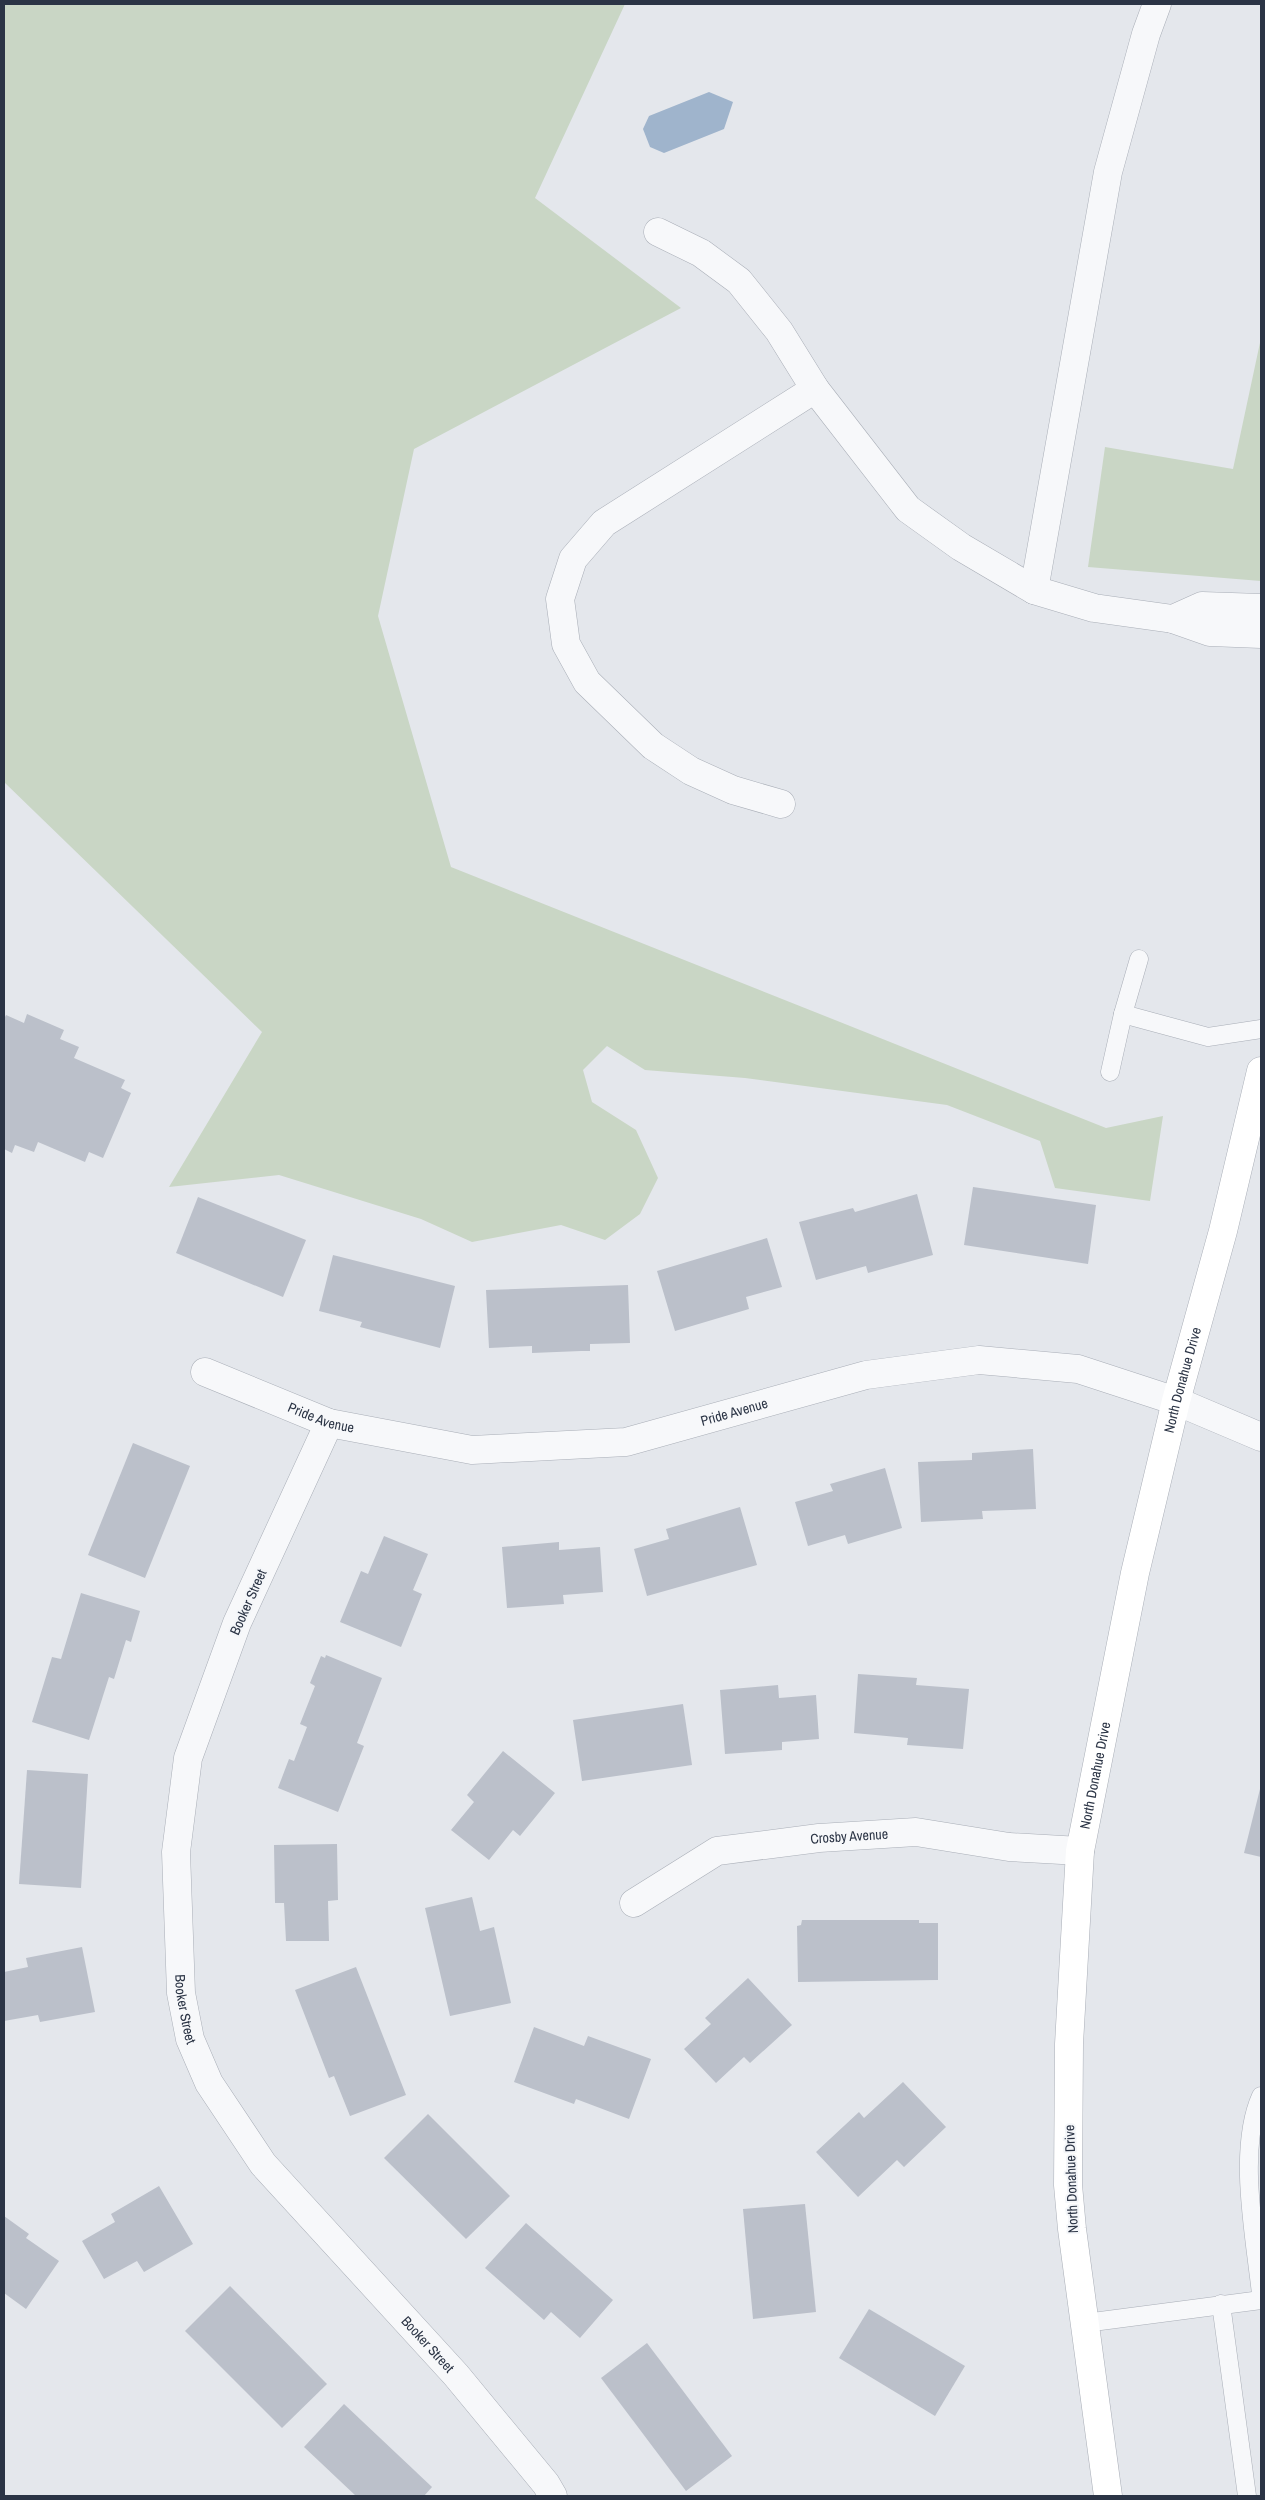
<svg xmlns="http://www.w3.org/2000/svg" width="1265" height="2500" font-family="'Archivo Narrow',sans-serif">
<rect width="100%" height="100%" fill="#e4e7ec"/>
<g fill="#c9d6c5">
<polygon points="4,4 625,4 535,198 681,308 414,449 378,616 451,867 1106,1128 1163,1116 1150,1201 1055,1188 1040,1141 947,1105 745,1078 645,1070 607,1046 583,1070 592,1102 636,1130 658,1178 640,1214 605,1240 561,1225 472,1242 421,1219 279,1175 169,1187 262,1032 4,782"/>
<polygon points="1261,338 1261,581 1088,567 1105,447 1233,469"/>
</g>
<polygon fill="#9fb4cc" points="709,92 733,102 724,129 664,153 650,147 643,129 649,116"/>
<g fill="#bbc0ca">
<polygon points="27,1014 64,1030 60,1039 79,1047 74,1058 125,1080 121,1088 131,1093 103,1158 89,1152 85,1162 38,1142 34,1152 15,1145 12,1153 4,1149 4,1019 6,1015 24,1023"/>
<polygon points="973,1187 1096,1205 1088,1264 964,1245"/>
<polygon points="917,1194 933,1255 868,1273 866,1266 816,1280 799,1222 853,1208 855,1212"/>
<polygon points="198,1197 306,1240 283,1297 176,1253"/>
<polygon points="767,1238 782,1287 746,1297 749,1309 675,1331 657,1271"/>
<polygon points="333,1255 455,1286 440,1348 360,1327 362,1322 319,1311"/>
<polygon points="628,1285 630,1343 590,1344 590,1351 581,1351 532,1353 532,1346 489,1348 486,1290"/>
<polygon points="133,1443 190,1466 145,1578 88,1555"/>
<polygon points="1033,1449 1036,1509 982,1511 983,1519 921,1522 918,1462 972,1460 972,1453"/>
<polygon points="885,1468 902,1528 848,1544 845,1535 808,1546 795,1502 833,1491 830,1484"/>
<polygon points="740,1507 757,1565 647,1596 634,1549 669,1539 666,1529"/>
<polygon points="384,1536 428,1554 413,1590 422,1594 401,1647 340,1622 361,1571 368,1574"/>
<polygon points="559,1542 559,1550 600,1547 603,1592 563,1595 564,1604 507,1608 502,1547"/>
<polygon points="81,1593 140,1611 131,1642 126,1640 114,1679 109,1677 89,1740 32,1722 52,1657 61,1659"/>
<polygon points="326,1655 382,1678 357,1743 364,1746 338,1812 278,1788 289,1759 294,1761 307,1727 300,1724 315,1686 310,1683 321,1656 325,1658"/>
<polygon points="858,1674 917,1678 916,1685 969,1689 963,1749 907,1745 908,1738 854,1733"/>
<polygon points="778,1685 779,1698 816,1695 819,1739 782,1742 782,1750 725,1754 720,1690"/>
<polygon points="683,1704 692,1765 582,1781 573,1720"/>
<polygon points="503,1751 555,1793 520,1836 513,1830 489,1860 451,1830 474,1802 467,1795"/>
<polygon points="27,1770 88,1774 81,1888 19,1884"/>
<polygon points="1261,1785 1261,1857 1244,1853"/>
<polygon points="337,1844 338,1900 328,1901 329,1941 286,1941 284,1903 275,1903 274,1845"/>
<polygon points="472,1897 480,1931 494,1927 511,2003 450,2016 425,1908"/>
<polygon points="802,1920 919,1920 919,1923 938,1923 938,1980 798,1982 797,1926 801,1925"/>
<polygon points="82,1947 95,2012 40,2022 38,2015 4,2021 4,1972 28,1967 26,1958"/>
<polygon points="356,1967 406,2095 350,2116 334,2076 329,2078 295,1990"/>
<polygon points="748,1978 792,2025 750,2063 744,2057 716,2083 684,2049 711,2024 705,2018"/>
<polygon points="534,2027 584,2046 588,2036 651,2059 629,2119 576,2099 574,2104 514,2082"/>
<polygon points="903,2082 946,2127 904,2167 897,2160 858,2197 816,2152 859,2112 864,2118"/>
<polygon points="428,2114 510,2196 466,2239 384,2158"/>
<polygon points="159,2186 193,2244 144,2272 137,2261 104,2279 82,2241 115,2222 111,2214"/>
<polygon points="805,2204 816,2312 753,2319 743,2209"/>
<polygon points="4,2216 29,2234 26,2238 59,2261 26,2309 4,2293"/>
<polygon points="526,2223 613,2300 580,2338 551,2312 544,2320 485,2268"/>
<polygon points="230,2286 327,2384 282,2428 185,2331"/>
<polygon points="869,2309 965,2366 935,2416 839,2358"/>
<polygon points="647,2343 732,2456 686,2491 601,2378"/>
<polygon points="344,2404 432,2487 424,2496 356,2496 304,2447"/>
</g>
<g fill="none" stroke-linecap="round" stroke-linejoin="round">
<defs>
<g id="lane">
<polyline points="1139,959 1123,1014 1208,1037 1261,1029"/>
<polyline points="1110,1072 1123,1014"/>
<path d="M 1261,2096 C 1237,2149 1255,2237 1261,2294"/>
<polyline points="1221,2304 1247,2496"/>
<polyline points="1085,2323 1261,2300"/>
</g>
<g id="street">
<polyline points="658,232 701,253 739,281 779,331 815,389 908,509 961,547 1034,590 1094,608 1173,619 1202,606 1261,608"/>
<polyline points="1034,590 1108,172 1146,34 1157,4"/>
<polyline points="1173,619 1210,632 1261,634"/>
<polyline points="781,804 733,790 691,771 653,746 587,682 566,644 560,599 573,559 604,523 815,389"/>
<path id="s1" d="M 205,1372 L 329,1423 L 472,1450 L 626,1442 L 866,1375 L 979,1360 L 1078,1369 L 1176,1401 L 1261,1437"/>
<path id="s2" d="M 329,1423 L 237,1623 L 188,1758 L 176,1852 L 181,1993 L 190,2039 L 209,2083 L 263,2164 L 456,2375 L 546,2484 L 553,2496"/>
<path id="s3" d="M 634,1903 L 717,1851 L 819,1838 L 916,1832 L 1009,1847 L 1080,1851"/>
</g>
<g id="secondary">
<path id="s4" d="M 1108,2496 L 1072,2229 L 1068,2185 L 1069,2044 L 1080,1851 L 1135,1573 L 1176,1401 L 1223,1231 L 1261,1071"/>
</g>
</defs>
<use href="#lane" stroke="#a9aeb7" stroke-width="19"/>
<use href="#street" stroke="#a9aeb7" stroke-width="29"/>
<use href="#secondary" stroke="#a9aeb7" stroke-width="29"/>
<use href="#lane" stroke="#f7f8fa" stroke-width="18"/>
<use href="#street" stroke="#f7f8fa" stroke-width="28"/>
<use href="#secondary" stroke="#fff" stroke-width="28"/>
</g>
<g text-anchor="middle" stroke-width="4" stroke-linejoin="round" paint-order="stroke">
<g font-size="14" fill="#2b3445" stroke="#f4f6f9">
<text dy="5" stroke="none"><textPath href="#s4" startOffset="1130">North Donahue Drive</textPath></text>
<text dy="5" stroke="none"><textPath href="#s1" startOffset="546">Pride Avenue</textPath></text>
<text dy="5" stroke="none"><textPath href="#s1" startOffset="125">Pride Avenue</textPath></text>
<text transform="translate(248 1602) rotate(-66)" y="5">Booker Street</text>
<text dy="5" stroke="none"><textPath href="#s4" startOffset="725">North Donahue Drive</textPath></text>
<text dy="5" stroke="none"><textPath href="#s3" startOffset="231">Crosby Avenue</textPath></text>
<text dy="5" stroke="none"><textPath href="#s2" startOffset="616">Booker Street</textPath></text>
<text transform="translate(1071 2179) rotate(-92)" y="5">North Donahue Drive</text>
<text dy="5" stroke="none"><textPath href="#s2" startOffset="1036">Booker Street</textPath></text>
</g>
</g>
<rect width="1265" height="2500" fill="none" stroke="#2b3445" stroke-width="10"/>
</svg>
